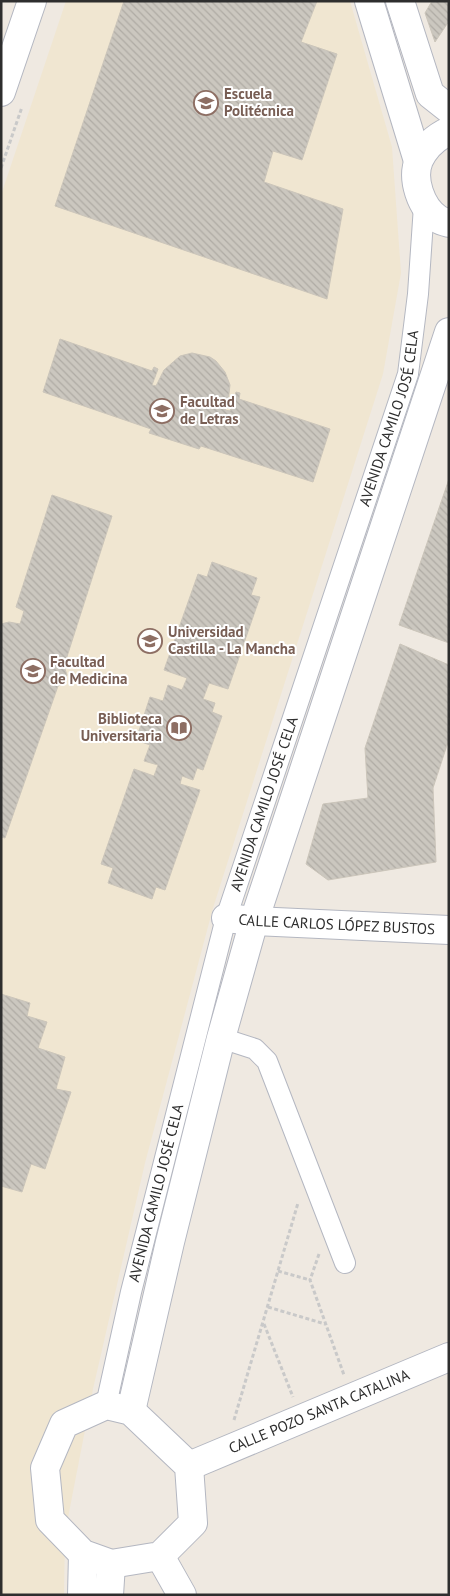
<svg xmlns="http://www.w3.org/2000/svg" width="450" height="1596" font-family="'PT Sans',sans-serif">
<defs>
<pattern id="building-back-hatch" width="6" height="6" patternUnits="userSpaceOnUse" patternTransform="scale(1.25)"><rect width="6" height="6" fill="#cbc7bf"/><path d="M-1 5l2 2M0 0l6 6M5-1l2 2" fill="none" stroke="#afaba4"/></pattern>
</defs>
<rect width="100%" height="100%" fill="#efe9e1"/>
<polygon fill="#f0e6d1" points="66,1 350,1 392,147 401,273 383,374 213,908 145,1163 93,1389 65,1533 64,1595 1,1595 1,195"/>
<g fill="url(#building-back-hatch)" stroke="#cbc5ba">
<polygon points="124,1 317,1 301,42 337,54 302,160 273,151 264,182 343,209 327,299 55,206"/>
<polygon points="432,1 449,1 449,21 435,42 425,13"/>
<polygon points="60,339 152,371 154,367 158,369 152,385 156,386 164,370 180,356 192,353 210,357 216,361 225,372 230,385 228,402 225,410 230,411 236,392 240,393 239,399 330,429 313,482 201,446 199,449 149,433 151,429 43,392"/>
<polygon points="449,479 449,643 399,625"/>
<polygon points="52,495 112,516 64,666 67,675 63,684 58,686 5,838 1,837 1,624 9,622 20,624 24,611 16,607"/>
<polygon points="212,562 257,578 251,595 260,597 228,689 209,683 203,699 215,703 212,712 222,716 203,770 197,768 193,780 182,776 180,784 200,790 165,890 156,887 152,899 108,883 113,868 101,864 134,769 154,776 158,765 144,761 150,745 136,740 150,697 163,701 168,685 182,690 187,678 164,670 198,574 207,577"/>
<polygon points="400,644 449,665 449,739 433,788 436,862 328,880 306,864 323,804 368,798 365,748"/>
<polygon points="1,994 30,1003 27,1016 47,1022 38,1048 65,1057 56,1089 71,1092 45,1169 31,1164 22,1192 1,1186"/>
</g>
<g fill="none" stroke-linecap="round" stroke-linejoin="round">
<defs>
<g id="pedestrian">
<polyline points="221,1038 255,1049 267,1061 345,1263"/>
<path id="s1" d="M 106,1405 L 131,1292 L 226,918 L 408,374 L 418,294 L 424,206"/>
</g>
<g id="minor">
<polyline points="369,1 418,161"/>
<polyline points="400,1 430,94 449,109"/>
<path d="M 449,131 C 436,137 425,147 419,160 C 411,179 421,208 438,219 C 441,221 445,222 449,223"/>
<path id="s2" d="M 226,918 L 254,921 L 449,930"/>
<polygon points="106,1405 131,1411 189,1466 193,1523 160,1556 111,1564 83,1554 50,1520 45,1468 64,1424"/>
<polyline points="131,1411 170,1242 221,1038 254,921 449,332"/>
<path id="s3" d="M 189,1466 L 449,1357"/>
<polyline points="160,1556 182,1595"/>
<polyline points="82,1595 83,1554"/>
<polyline points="109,1595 111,1564"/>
</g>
<polyline id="tertiary" points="1,92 32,1"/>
</defs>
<use href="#pedestrian" stroke="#b4b7c1" stroke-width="22"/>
<use href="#minor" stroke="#b4b7c1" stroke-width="30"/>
<use href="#tertiary" stroke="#b4b7c1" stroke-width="30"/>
<g stroke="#c9c9c9" stroke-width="3" stroke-dasharray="4 2.5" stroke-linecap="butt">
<polyline points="1,168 22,107"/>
<polyline points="319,1254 310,1280 344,1375"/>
<polyline points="278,1271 310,1280"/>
<polyline points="268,1307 325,1324"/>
<polyline points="264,1324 293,1397"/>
<polyline points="234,1420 298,1203"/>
</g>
<use href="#pedestrian" stroke="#fff" stroke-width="20"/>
<use href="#minor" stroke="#fff" stroke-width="28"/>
<use href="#tertiary" stroke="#fff" stroke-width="28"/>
</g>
<defs>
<symbol id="university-ring" viewBox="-11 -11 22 22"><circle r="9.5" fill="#fff" stroke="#8d6e63" stroke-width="1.5"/><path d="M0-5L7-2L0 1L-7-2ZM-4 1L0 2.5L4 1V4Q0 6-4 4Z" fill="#8d6e63"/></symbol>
<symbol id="library-ring" viewBox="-11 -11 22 22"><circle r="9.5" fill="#fff" stroke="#8d6e63" stroke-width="1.5"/><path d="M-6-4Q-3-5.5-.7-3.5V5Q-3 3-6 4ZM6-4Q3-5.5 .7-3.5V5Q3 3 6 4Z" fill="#8d6e63"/></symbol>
</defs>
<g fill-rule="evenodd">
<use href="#university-ring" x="192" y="89" width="28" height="28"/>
<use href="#university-ring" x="148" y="397" width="28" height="28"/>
<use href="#university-ring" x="136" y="627" width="28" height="28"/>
<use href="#university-ring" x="19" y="657" width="28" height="28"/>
<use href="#library-ring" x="165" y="714" width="28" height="28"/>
</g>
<g text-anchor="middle" stroke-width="4" stroke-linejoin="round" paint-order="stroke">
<g font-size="15" font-weight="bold" fill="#785e54" stroke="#fff" text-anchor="start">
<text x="224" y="99">Escuela<tspan x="224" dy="17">Politécnica</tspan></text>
<text x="180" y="407">Facultad<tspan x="180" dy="17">de Letras</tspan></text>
<text x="168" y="637">Universidad<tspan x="168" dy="17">Castilla - La Mancha</tspan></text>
<text x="50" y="667">Facultad<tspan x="50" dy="17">de Medicina</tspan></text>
<text x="162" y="724" text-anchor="end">Biblioteca<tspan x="162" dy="17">Universitaria</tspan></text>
</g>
<g font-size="15" fill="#2e2e2e" stroke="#fff">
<text dy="5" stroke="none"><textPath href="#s1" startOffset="1028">AVENIDA CAMILO JOSÉ CELA</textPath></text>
<text dy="5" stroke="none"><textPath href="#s1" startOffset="622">AVENIDA CAMILO JOSÉ CELA</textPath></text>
<text dy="5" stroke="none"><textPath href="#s2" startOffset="111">CALLE CARLOS LÓPEZ BUSTOS</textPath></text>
<text dy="5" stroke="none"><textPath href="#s1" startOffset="218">AVENIDA CAMILO JOSÉ CELA</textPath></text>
<text dy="5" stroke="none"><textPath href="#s3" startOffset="141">CALLE POZO SANTA CATALINA</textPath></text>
</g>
</g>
<rect width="450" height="1596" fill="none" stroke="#2e2e2e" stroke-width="5"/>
</svg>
